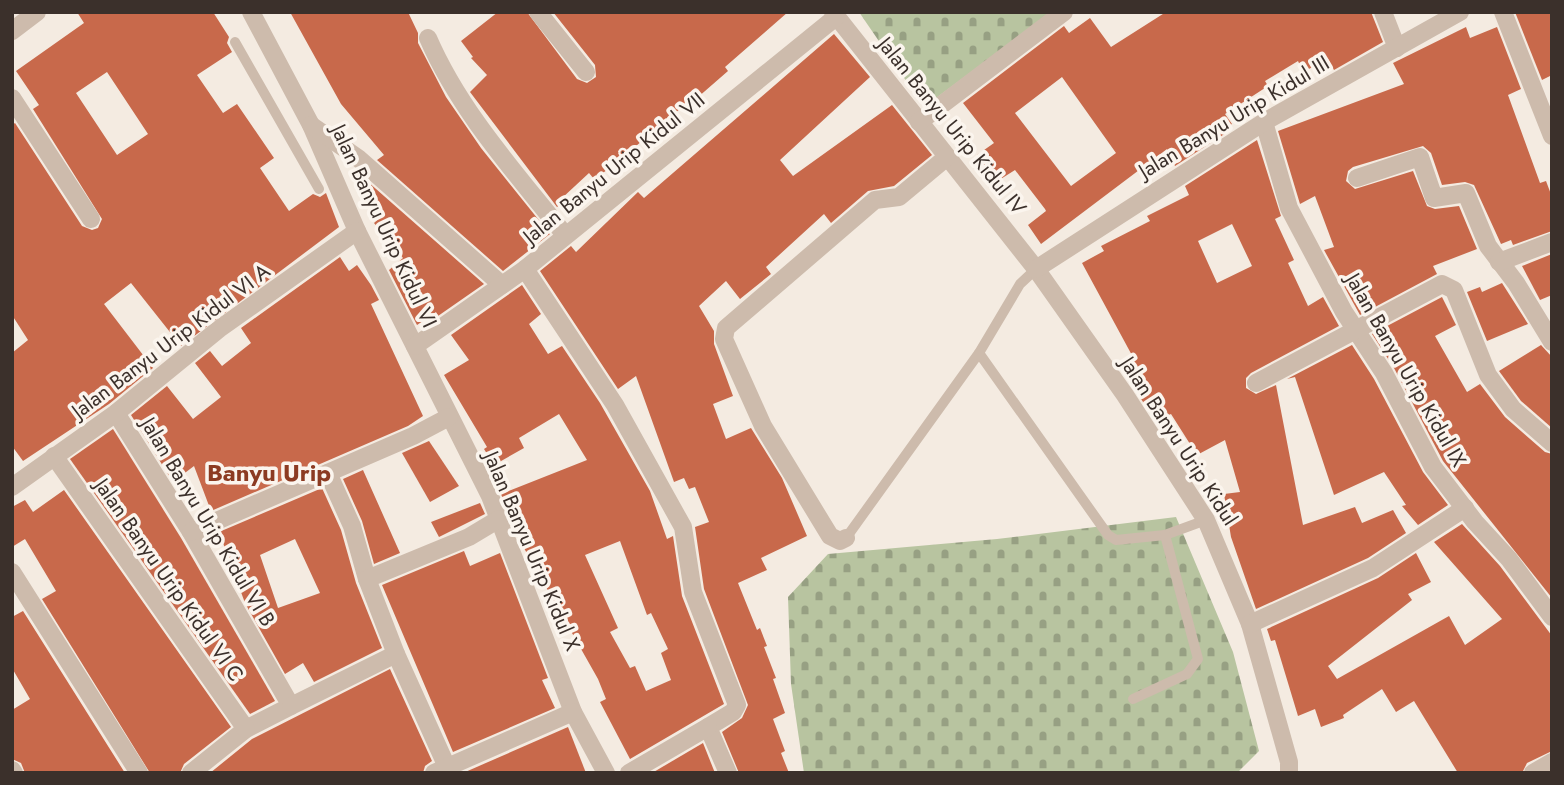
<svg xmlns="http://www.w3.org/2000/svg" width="1564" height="785" font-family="Jost,sans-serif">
<defs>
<pattern id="cemetery-stones" width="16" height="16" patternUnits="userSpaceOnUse" patternTransform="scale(1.75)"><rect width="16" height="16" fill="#b8c4a0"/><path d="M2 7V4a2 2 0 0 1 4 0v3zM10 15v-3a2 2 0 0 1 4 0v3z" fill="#97a083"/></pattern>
</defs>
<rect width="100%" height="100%" fill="#f4ebe1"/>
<g fill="url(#cemetery-stones)">
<polygon points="859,12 1052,12 924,107"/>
<polygon points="1176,517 1233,652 1259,751 1237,773 804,773 791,684 788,597 828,554 997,539"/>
</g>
<g fill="#c8694b" fill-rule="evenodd">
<path d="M 77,12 L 213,12 L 229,37 L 227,43 L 232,52 L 197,75 L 223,113 L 237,104 L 274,158 L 260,168 L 289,211 L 313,194 L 320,197 L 326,193 L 339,227 L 181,346 L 131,283 L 104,304 L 153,368 L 109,404 L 23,461 L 12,446 L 12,353 L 28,340 L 12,315 L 12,125 L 15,123 L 82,226 L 92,230 L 98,228 L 102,219 L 33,109 L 39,105 L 16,71 L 84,23 ZM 107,72 L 148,134 L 117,155 L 76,93 Z"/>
<polygon points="290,12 408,12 418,33 418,43 446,97 481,148 550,234 503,271 377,160 384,155 341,104"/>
<polygon points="498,12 527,12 577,79 587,83 596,77 595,65 553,12 788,12 725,67 728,71 697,98 688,105 687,103 610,168 594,179 589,173 561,199 563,203 557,207 470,92 487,75 471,58 473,57 461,41"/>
<path d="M 1166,12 L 1371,12 L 1383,42 L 1334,70 L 1328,59 L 1303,72 L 1298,61 L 1265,81 L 1268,86 L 1225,114 L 1232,124 L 1224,128 L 1226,133 L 1175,166 L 1167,149 L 1041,244 L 1028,225 L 1046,211 L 1045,209 L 1015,170 L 996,182 L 977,155 L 994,143 L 963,103 L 1064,26 L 1069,33 L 1090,18 L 1111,47 ZM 1062,77 L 1116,153 L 1071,186 L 1015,113 Z"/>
<polygon points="1515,12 1552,12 1552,75 1542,80"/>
<polygon points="1466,27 1470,38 1497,27 1521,89 1508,95 1540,183 1546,181 1552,197 1552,231 1513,245 1511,240 1501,244 1474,185 1465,182 1442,185 1431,153 1423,146 1353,167 1348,171 1346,181 1355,189 1413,171 1427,206 1435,209 1459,206 1477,249 1433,266 1437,274 1360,315 1324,250 1334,247 1315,196 1300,204 1278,131 1404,84 1393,63"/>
<polygon points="834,34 870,77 780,160 793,176 892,105 932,155 894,186 868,191 831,223 824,214 766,267 771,274 740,299 726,281 699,306 714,331 714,344 733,396 713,404 726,439 751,428 782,478 807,536 761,558 767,570 738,583 757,630 760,628 767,646 764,647 776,678 773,679 785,713 773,719 785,751 781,753 789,773 739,773 722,732 742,718 748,705 704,589 695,527 709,522 695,487 689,489 684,478 674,482 636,376 618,389 540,271 571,246 576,252 638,192 644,198"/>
<path d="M 1257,140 L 1281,216 L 1275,219 L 1294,260 L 1288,263 L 1308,306 L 1323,297 L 1339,326 L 1251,373 L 1246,378 L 1246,388 L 1256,394 L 1276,385 L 1303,525 L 1355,507 L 1362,523 L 1393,510 L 1406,533 L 1368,558 L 1256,609 L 1231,537 L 1224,494 L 1240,492 L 1225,440 L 1197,455 L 1171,414 L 1166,416 L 1158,402 L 1147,408 L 1120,367 L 1134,359 L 1082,263 L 1104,251 L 1101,246 L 1150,221 L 1147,216 L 1189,195 L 1185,186 ZM 1232,224 L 1252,266 L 1217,283 L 1198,241 Z"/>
<polygon points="359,174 484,284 438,316 436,312 417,325 389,270 403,258 374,223 382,216 353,179"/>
<polygon points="1552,254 1552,295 1540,300 1522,266"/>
<polygon points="340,257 349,271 357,265 371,285 379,300 371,304 423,416 408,426 211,511 194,466 173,482 131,415 167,386 193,419 221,397 195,363 210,351 222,366 251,343 241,328"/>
<polygon points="1502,283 1528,324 1487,341 1467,292 1480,287 1482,292"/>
<path d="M 522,285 L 541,314 L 529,324 L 548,354 L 562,346 L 600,403 L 650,491 L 667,539 L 673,536 L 682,596 L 724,704 L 630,759 L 600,702 L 606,699 L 598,679 L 520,541 L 501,494 L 587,460 L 559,414 L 519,438 L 524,448 L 494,465 L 484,449 L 487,447 L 444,375 L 469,360 L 451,335 ZM 620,541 L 647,615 L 651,613 L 668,649 L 661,653 L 671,680 L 646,691 L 635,666 L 630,668 L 610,632 L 618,628 L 585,555 Z"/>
<polygon points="1442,297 1456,325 1435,336 1467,392 1480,384 1505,417 1545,452 1552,454 1552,598 1443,461 1394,368 1372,334"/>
<polygon points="1352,345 1374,379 1423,472 1448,505 1418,525 1402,506 1406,505 1384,472 1334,495 1295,377 1287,379"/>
<polygon points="1541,345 1552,357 1552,428 1521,401 1499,371"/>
<polygon points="113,429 181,538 275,701 250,714 70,459"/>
<polygon points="429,441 459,486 430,502 402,453"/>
<polygon points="363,470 400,553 374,564 362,521 343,479"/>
<path d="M 322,488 L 341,530 L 356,583 L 382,648 L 314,682 L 303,663 L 285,674 L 245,603 L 219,532 ZM 295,539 L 320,593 L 278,608 L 260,555 Z"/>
<polygon points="64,490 231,727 184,764 180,773 150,773 42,599 56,591 25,539 12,547 12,507 25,500 33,512"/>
<polygon points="480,503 485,514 439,537 431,522"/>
<polygon points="1462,524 1500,566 1552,636 1552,751 1527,763 1522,773 1458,773 1414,701 1396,712 1382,689 1343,715 1344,718 1321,727 1315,709 1298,716 1275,640 1271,641 1267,629 1378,578 1416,553 1431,582 1408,594 1412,600 1328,666 1337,679 1449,616 1465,645 1502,619 1434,542"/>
<polygon points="464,551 470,566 500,553 548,678 542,680 555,708 453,752 382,585"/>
<polygon points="23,611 125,773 25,773 21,763 12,759 12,710 30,699 12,668 12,617"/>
<polygon points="390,669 432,761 425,766 423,773 210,773 252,739"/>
<polygon points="568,727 586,773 463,773"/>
<polygon points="703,743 715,773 652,773"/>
</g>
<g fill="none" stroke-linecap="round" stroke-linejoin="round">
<g stroke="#cdbbac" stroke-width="10">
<polyline points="235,42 319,189"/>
<polyline points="979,353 1108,535 1116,540 1165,535 1206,520"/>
<polyline points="846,538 979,353 1020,284 1036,269"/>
<polyline points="1133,699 1187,674 1198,659 1165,535"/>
</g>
<g stroke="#cdbbac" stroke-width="18">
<polyline points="251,12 311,125 357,231 490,496 573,712 606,773"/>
<polyline points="538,12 586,72"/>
<polyline points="833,12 1036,269 1125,395 1206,520 1250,624 1289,762 1289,773"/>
<polyline points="1383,12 1397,48"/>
<polyline points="1503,12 1552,136"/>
<polyline points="12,31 37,12"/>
<path d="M 428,38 C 460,112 516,173 565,235"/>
<polyline points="12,98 91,219"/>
<polyline points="919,122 1064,12"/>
<polyline points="1264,122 1289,208 1344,312 1384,373 1433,467 1475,522 1509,559 1552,617"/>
<polyline points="311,125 358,158 502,285"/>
<polyline points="1357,178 1420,157 1434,198 1466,193 1488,246 1516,283 1552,342"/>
<polyline points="1499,262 1552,242"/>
<polyline points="525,269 615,405 683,527 693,592 737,705 733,712 708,727 728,773"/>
<polyline points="1036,269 1264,122 1460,12"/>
<polyline points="415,346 525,269 836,17"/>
<polyline points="1256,383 1442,284 1454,290 1488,375 1513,409 1552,443"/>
<polyline points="116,413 191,532 291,706 246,729 191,773"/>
<polyline points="54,456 246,729"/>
<polyline points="328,473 352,526 367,579"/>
<polyline points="12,487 116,413 219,329 357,231"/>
<polyline points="191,532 413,436 449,417"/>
<polyline points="846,538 840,541 830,536 763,426 724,339 726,328 875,200 899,197 947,157"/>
<polyline points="12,572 139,773"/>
<polyline points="1250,624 1373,568 1465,508"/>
<polyline points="291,706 396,654"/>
<polyline points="447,767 396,654 367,579 469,537 499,519"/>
<polyline points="12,770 14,773"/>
<polyline points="434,773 573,712"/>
<polyline points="629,773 708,727"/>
<polyline points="1533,773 1552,762"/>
</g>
</g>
<g text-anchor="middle" stroke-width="7" stroke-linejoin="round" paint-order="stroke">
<g font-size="21" fill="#3b302b" stroke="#fbf5ee">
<text transform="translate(1234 117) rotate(-31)" y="7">Jalan Banyu Urip Kidul III</text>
<text transform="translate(952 126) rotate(51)" y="7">Jalan Banyu Urip Kidul IV</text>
<text transform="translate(614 168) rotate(-39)" y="7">Jalan Banyu Urip Kidul VII</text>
<text transform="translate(384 226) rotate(65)" y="7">Jalan Banyu Urip Kidul VI</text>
<text transform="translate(171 341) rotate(-37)" y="7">Jalan Banyu Urip Kidul VI A</text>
<text transform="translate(1406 370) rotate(60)" y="7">Jalan Banyu Urip Kidul IX</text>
<text transform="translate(1179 441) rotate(57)" y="7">Jalan Banyu Urip Kidul</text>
<text transform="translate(208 522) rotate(59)" y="7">Jalan Banyu Urip Kidul VI B</text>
<text transform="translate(532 551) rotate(67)" y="7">Jalan Banyu Urip Kidul X</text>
<text transform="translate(169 580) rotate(55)" y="7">Jalan Banyu Urip Kidul VI C</text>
</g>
<g font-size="24" font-weight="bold" fill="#8c3b22" stroke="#fbf5ee">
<text x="269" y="481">Banyu Urip</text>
</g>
</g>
<rect width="1564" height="785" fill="none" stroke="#3b302b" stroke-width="28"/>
</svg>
